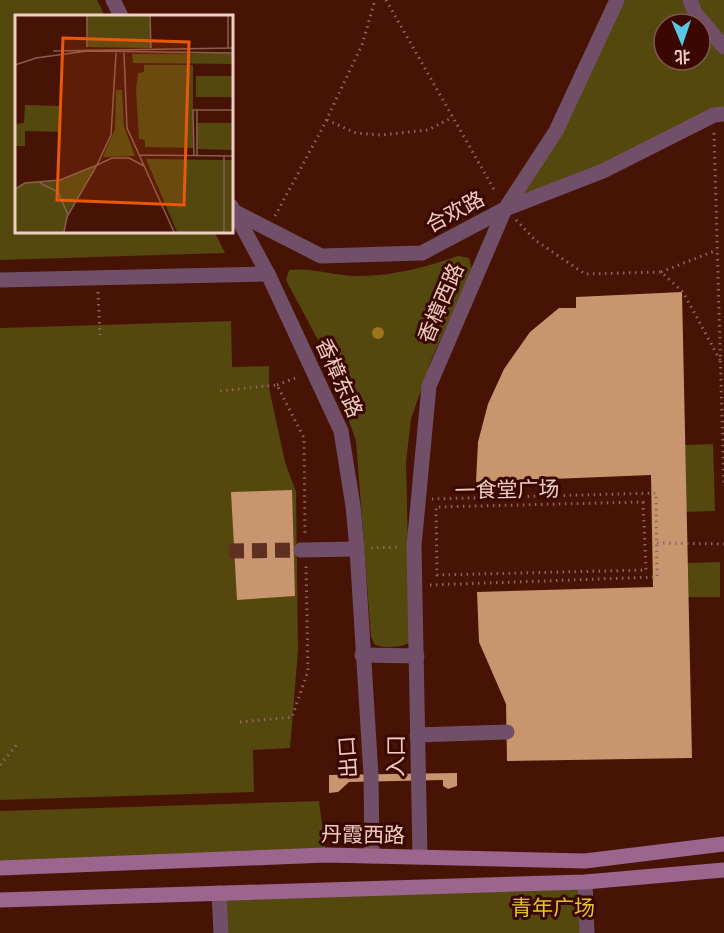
<svg xmlns="http://www.w3.org/2000/svg" width="724" height="933" font-family="Commissioner,'Noto Sans SC',sans-serif">
<rect width="100%" height="100%" fill="#461305"/>
<g fill="#54480e" fill-rule="evenodd">
<polygon points="0,0 97,0 105,16 16,16 16,231 214,231 225,253 0,260"/>
<path d="M 617,0 L 724,0 L 724,114 L 505,209 L 556,131 ZM 664,24 L 700,24 L 700,60 L 664,60 Z"/>
<path d="M 458,256 L 469,258 L 472,270 L 432,358 L 411,419 L 406,462 L 410,642 C 401,648 383,649 374,644 L 371,636 L 356,441 L 326,355 L 286,280 L 289,270 C 311,267 335,276 358,276 C 393,276 426,267 458,256 Z"/>
<polygon points="231,321 232,367 269,366 269,388 285,462 296,492 298,650 290,748 253,750 254,792 0,800 0,328"/>
<polygon points="713,444 715,511 686,512 685,445"/>
<polygon points="720,562 720,597 688,597 688,563"/>
<polygon points="319,801 326,855 0,868 0,811"/>
<polygon points="585,882 587,933 221,933 219,893"/>
</g>
<g fill="#c8956f">
<polygon points="682,292 692,758 507,761 506,704 479,642 477,592 653,587 651,475 476,482 478,442 488,404 504,369 530,332 559,308 576,308 576,297"/>
<polygon points="292,490 295,596 237,600 231,492"/>
<polygon points="457,773 457,786 448,789 443,786 443,780 349,782 338,792 329,793 329,775"/>
</g>
<g fill="none" stroke-linecap="round" stroke-linejoin="round">
<polyline stroke="#5f2f22" stroke-width="15" stroke-dasharray="15 8" stroke-linecap="butt" points="229,551 301,550"/>
<g stroke="#916559" stroke-width="3" stroke-dasharray="1.5 4.5" stroke-linecap="butt">
<polyline points="386,0 496,193"/>
<polyline points="327,120 356,133 381,135 428,130 453,117"/>
<polyline points="714,133 724,487"/>
<polyline points="275,216 323,127 362,45 375,0"/>
<polyline points="516,220 535,240 585,274 661,272 683,292 720,360"/>
<polyline points="661,272 717,250"/>
<polyline points="98,292 100,335"/>
<polyline points="277,385 298,377"/>
<polyline points="220,391 277,385 304,438 305,534"/>
<polygon points="643,502 646,570 437,575 436,507"/>
<polyline points="657,543 724,544"/>
<polyline points="371,548 400,547"/>
<polyline points="430,585 657,577 656,493 432,499"/>
<polyline points="240,722 292,717 308,671 306,564"/>
<polyline points="0,765 19,742"/>
</g>
<g stroke="#714f68" stroke-width="15">
<polyline points="113,0 121,16"/>
<polyline points="690,0 695,13 724,47"/>
<polyline points="231,206 268,274 341,431 353,506 357,549 371,775 372,856"/>
<polyline points="235,212 321,256 422,253 505,209 556,131 617,0"/>
<polyline points="0,280 268,274"/>
<polyline points="301,550 357,549"/>
<polyline points="362,655 417,656"/>
<polyline points="417,735 507,732"/>
<polyline points="420,857 414,546 429,386 505,209 603,171 714,115 724,114"/>
</g>
<g stroke="#714f68" stroke-width="15">
<polyline points="585,882 587,933"/>
<polyline points="219,893 221,933"/>
</g>
<g stroke="#9b658d" stroke-width="15">
<polyline points="0,868 326,855 585,861 724,844"/>
<polyline points="0,900 585,882 724,870"/>
</g>
</g>
<circle fill="#9c741a" cx="378" cy="333" r="6"/>
<g text-anchor="middle" stroke-width="6" stroke-linejoin="round" paint-order="stroke">
<g font-size="21" fill="#efcdc3" stroke="#3a0800">
<text transform="translate(455 212) rotate(-28)" y="7">合欢路</text>
<text transform="translate(441 303) rotate(-67)" y="7">香樟西路</text>
<text transform="translate(339 378) rotate(66)" y="7">香樟东路</text>
<text transform="translate(507 490) rotate(-1)" y="7">一食堂广场</text>
<text transform="translate(396 756) rotate(-90)" y="7">入口</text>
<text transform="translate(348 757) rotate(-94)" y="7">出口</text>
<text transform="translate(363 835) rotate(1)" y="7">丹霞西路</text>
</g>
<g font-size="21" fill="#e2c42b" stroke="#3a0800">
<text x="553" y="915">青年广场</text>
</g>
</g>
<g transform="translate(15 15)">
<rect width="218" height="218" fill="#461305"/>
<path d="M 72,0 L 135,0 L 136,33 L 72,32 ZM 217,38 L 217,49 L 118,48 L 117,39 ZM 129,50 L 178,50 L 178,133 L 130,132 L 130,125 L 124,124 L 121,75 L 123,58 L 129,57 ZM 181,61 L 217,61 L 217,82 L 181,82 ZM 101,75 L 107,75 L 109,111 L 120,141 L 88,142 L 100,114 ZM 10,90 L 45,91 L 45,117 L 10,116 L 10,131 L 0,131 L 0,109 L 9,108 ZM 182,108 L 217,108 L 217,135 L 182,134 ZM 131,144 L 217,145 L 217,217 L 162,217 ZM 82,150 L 52,202 L 49,217 L 0,217 L 0,174 L 10,168 L 45,165 Z" fill="#54480e"/>
<path fill="none" stroke="#8a5d51" stroke-width="1.5" d="M 135,0 L 136,33M 72,32 L 72,0M 213,33 L 213,0M 38,36 L 218,33M 109,38 L 112,113 L 159,217M 0,50 L 21,43 L 72,36 L 218,38M 124,140 L 218,141M 179,141 L 178,95 L 218,95M 182,141 L 182,95M 25,168 L 43,177 L 53,200M 0,174 L 10,168 L 45,165 L 82,150 L 96,120 L 101,38M 49,217 L 52,202 L 82,150 L 97,143 L 114,143 L 129,151M 209,217 L 209,141"/>
<path fill="#e8590c" fill-opacity="0.15" stroke="#e8590c" stroke-width="3" d="M 48,23 L 174,27 L 169,190 L 42,185 Z"/>
<rect width="218" height="218" fill="none" stroke="#efcdc3" stroke-width="3"/>
</g>
<g transform="translate(682 42) rotate(178)"><circle r="28" fill="#3a0800" stroke="#82574e" stroke-width="1.5"/>
<path d="M0-4.5L10 22L0 15L-10 22Z" fill="#59c8e4"/>
<text y="-9" font-size="16" font-weight="bold" text-anchor="middle" fill="#efcdc3">北</text>
</g>
</svg>
